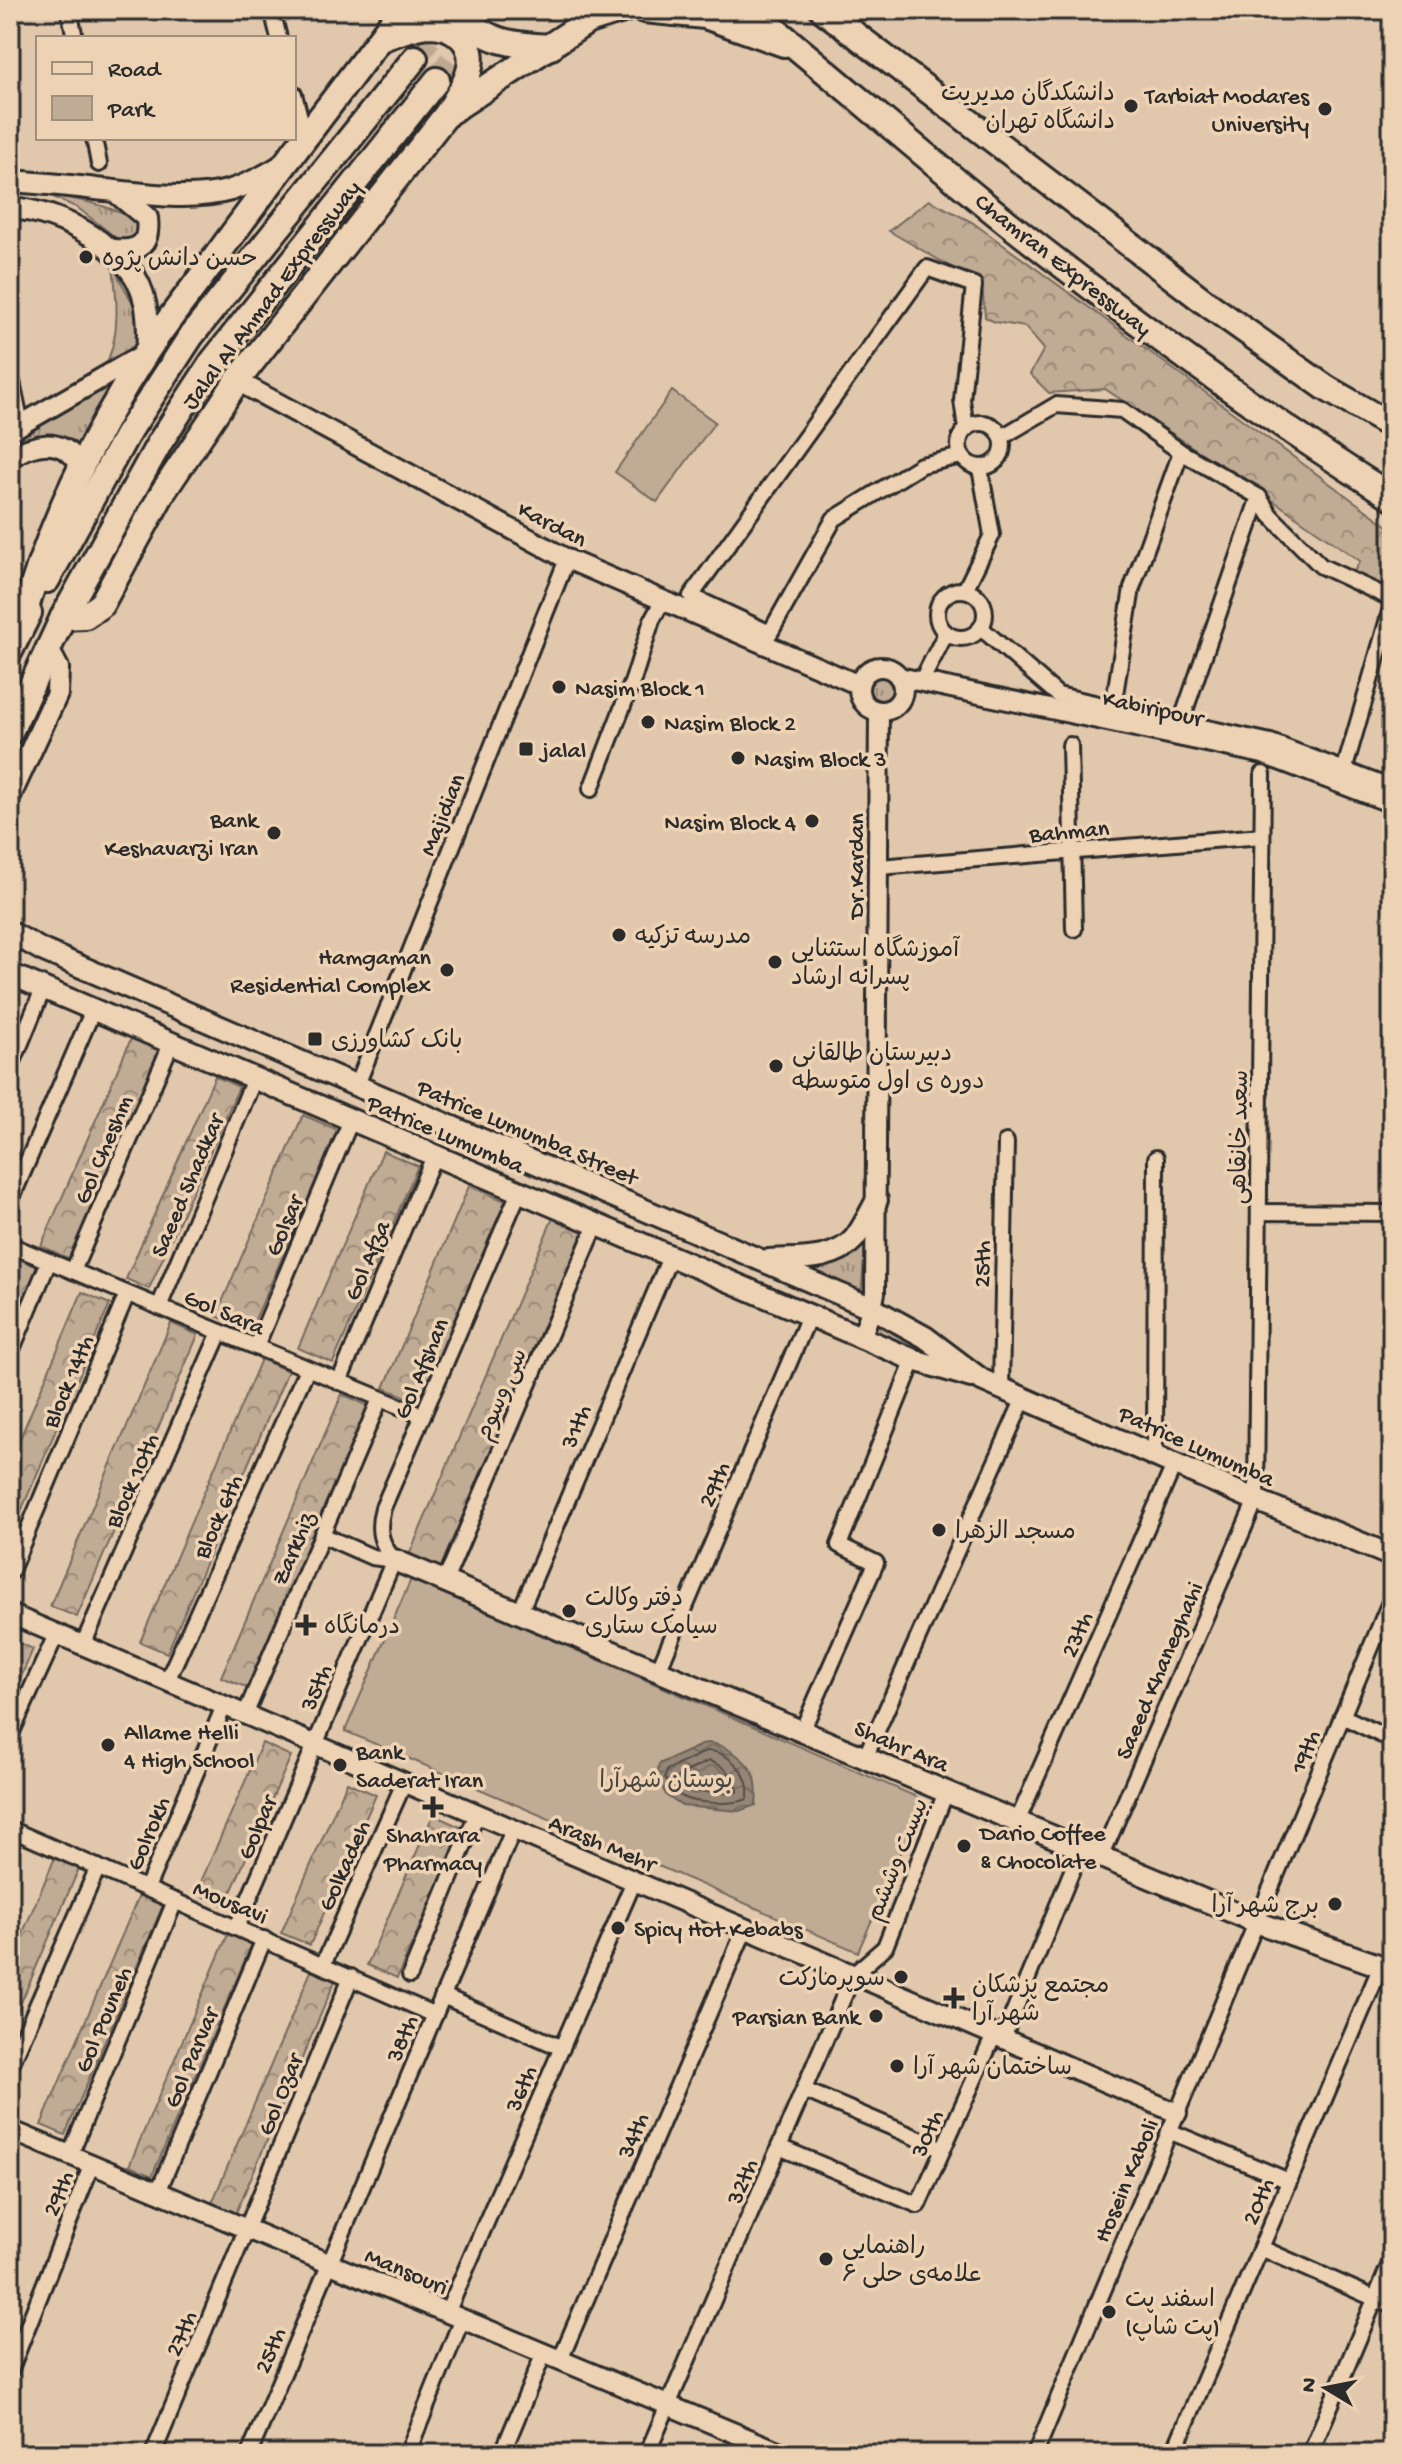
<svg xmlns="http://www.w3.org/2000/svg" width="1402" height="2464" font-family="'Gochi Hand','Playpen Sans Arabic',sans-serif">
<defs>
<pattern id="grass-tufts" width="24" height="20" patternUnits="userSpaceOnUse" patternTransform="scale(2)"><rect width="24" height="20" fill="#c0ab94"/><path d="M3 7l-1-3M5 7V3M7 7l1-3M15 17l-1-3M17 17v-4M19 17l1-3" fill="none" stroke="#9c8b79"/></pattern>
<pattern id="forest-crowns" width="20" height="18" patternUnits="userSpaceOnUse" patternTransform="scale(2)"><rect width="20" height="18" fill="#c0ab94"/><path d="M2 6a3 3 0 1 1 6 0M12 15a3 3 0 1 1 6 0" fill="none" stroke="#9c8b79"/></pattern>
<pattern id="water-waves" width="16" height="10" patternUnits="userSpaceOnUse" patternTransform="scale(2)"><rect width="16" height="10" fill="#948576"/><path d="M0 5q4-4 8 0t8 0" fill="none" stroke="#796d61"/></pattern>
</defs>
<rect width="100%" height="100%" fill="#e1c8ac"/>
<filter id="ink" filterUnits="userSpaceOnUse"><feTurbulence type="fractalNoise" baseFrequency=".0125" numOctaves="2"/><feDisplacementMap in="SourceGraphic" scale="16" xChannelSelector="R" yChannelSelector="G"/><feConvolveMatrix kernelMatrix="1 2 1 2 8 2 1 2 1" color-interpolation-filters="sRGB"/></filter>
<g filter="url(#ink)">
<g fill="url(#grass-tufts)" stroke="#766b60" stroke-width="2">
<path d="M 51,196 C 73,198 129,208 140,228 L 136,237 L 128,242 L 119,240 L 78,208 Z"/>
<path d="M 113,267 L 135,307 L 140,345 L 108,360 C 120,331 117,297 113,267 Z"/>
<path d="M 103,380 L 118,382 L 79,452 C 53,433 40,434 10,444 L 10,430 Z"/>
<circle cx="880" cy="689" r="15"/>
<polygon points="865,1246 861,1297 811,1273"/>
<polygon points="878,1322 944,1355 964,1371 872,1336"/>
</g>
<g fill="url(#forest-crowns)" stroke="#766b60" stroke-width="2">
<polygon points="929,200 972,222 1392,529 1392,591 1353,573 1360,561 1281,506 1105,389 1049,393 1030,374 1044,349 1025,327 995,322 985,317 982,285 889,231"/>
<polygon points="133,1034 162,1047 70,1259 41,1246"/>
<polygon points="215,1076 239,1087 149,1289 126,1279"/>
<polygon points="303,1115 338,1130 250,1331 216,1316"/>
<polygon points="383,1151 418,1166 333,1363 298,1348"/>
<polygon points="469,1186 508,1202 424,1404 384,1388"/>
<polygon points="555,1213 586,1226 440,1569 409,1555"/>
<polygon points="10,1255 40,1268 10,1337"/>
<polygon points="82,1292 110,1304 10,1537 10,1462"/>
<polygon points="171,1323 198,1335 77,1617 50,1606"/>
<polygon points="261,1359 288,1371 167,1653 140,1642"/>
<polygon points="342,1394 369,1406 248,1688 221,1677"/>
<polygon points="10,1639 33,1649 10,1703"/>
<polygon points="262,1743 291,1756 225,1906 196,1893"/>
<polygon points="347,1782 376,1795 310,1945 281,1933"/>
<polygon points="433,1815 463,1828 397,1978 367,1965"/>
<polygon points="56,1855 80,1866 10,2028 10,1963"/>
<polygon points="140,1893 164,1903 65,2135 41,2125"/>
<polygon points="228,1934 252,1944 152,2176 129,2166"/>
<polygon points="311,1971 335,1981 236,2213 212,2203"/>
</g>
<g fill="#c0ab94" stroke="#766b60" stroke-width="2">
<polygon points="672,391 715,422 657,502 615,472"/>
<polygon points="411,1579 924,1800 858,1952 345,1731"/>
</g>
<path fill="url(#water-waves)" stroke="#6a6158" stroke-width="2" d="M 706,1743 C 723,1743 744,1757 753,1773 C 758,1782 757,1795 756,1805 L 739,1811 L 682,1806 L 667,1796 L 657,1779 L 659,1764 Z"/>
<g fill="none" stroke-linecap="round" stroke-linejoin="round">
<g stroke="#554f49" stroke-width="2">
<path d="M 707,1751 C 729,1750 754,1778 747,1799 C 734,1805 696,1804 683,1797 C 674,1793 670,1786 665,1778 L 667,1770 Z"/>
<path d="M 709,1761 C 722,1765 739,1777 737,1792 C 720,1794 688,1794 678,1778 L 680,1775 Z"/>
</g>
<g stroke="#bda992" stroke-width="24" stroke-dasharray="24 12" stroke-linecap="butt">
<polyline points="415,58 449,12"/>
<polyline points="437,80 488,10"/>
</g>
<defs>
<g id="minor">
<polyline points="69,10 75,38"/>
<polyline points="272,10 279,38"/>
<polyline points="294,94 305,137"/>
<polyline points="94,138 99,164"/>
<polyline points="10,372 21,424"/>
<circle cx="981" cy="445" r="22"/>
<polyline points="1002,437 1056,405 1122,410 1181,452 1259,497 1270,515 1321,566 1392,599"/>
<polyline points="962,456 921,465 834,519 770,633 691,596 927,268 974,285 962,400 966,429"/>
<circle cx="961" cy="614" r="24"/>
<polyline points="965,590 992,535 980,468"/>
<polyline points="981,628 1058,695 1271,742 1392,788"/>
<polyline points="921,682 946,633"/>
<polyline points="1113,707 1132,588 1181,452"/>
<polyline points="1181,722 1259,497"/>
<polyline points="1070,745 1074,929"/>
<polyline points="1344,771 1392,605"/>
<polyline points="591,789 633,680 652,620 663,600"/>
<polyline points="879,867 1262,836"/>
<polyline points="10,1069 43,989"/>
<polyline points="357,1085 567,559"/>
<polyline points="10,1202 93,1010"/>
<polyline points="1259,1212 1392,1213"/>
<polyline points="10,1245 423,1416"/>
<polyline points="73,1271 171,1044"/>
<polyline points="159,1307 254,1079"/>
<polyline points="256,1347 351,1120"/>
<polyline points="10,1354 49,1261"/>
<polyline points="339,1382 434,1156"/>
<polyline points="1001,1388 1006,1142"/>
<polyline points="1155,1455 1156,1158"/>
<polyline points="322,1535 372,1557 394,1560"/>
<path d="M 394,1560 C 380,1543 377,1530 383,1508 L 519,1192"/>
<polyline points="10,1573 127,1294"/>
<polyline points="445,1581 596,1225"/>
<polyline points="520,1612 670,1257"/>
<polyline points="83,1645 220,1332"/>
<polyline points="658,1671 809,1316"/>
<polyline points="167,1681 307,1369"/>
<polyline points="245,1715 380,1399"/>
<polyline points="1342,1716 1392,1740"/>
<polyline points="802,1731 876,1563 839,1545 914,1360"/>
<polyline points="10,1736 56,1635"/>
<polyline points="865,1758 1024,1398"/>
<polyline points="1017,1822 1175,1463"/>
<polyline points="10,1829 435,2015"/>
<polyline points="1101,1857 1256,1500 1263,774"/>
<polyline points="147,1888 224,1706"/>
<polyline points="237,1927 394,1560"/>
<polyline points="323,1965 404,1783"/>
<polyline points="410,1975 477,1814"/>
<polyline points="443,1996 562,2048"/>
<polyline points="1003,2038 1081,1849"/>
<polyline points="10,2067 98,1867"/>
<polyline points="804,2090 943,2149"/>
<polyline points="1169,2131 1289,2181"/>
<polyline points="779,2147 918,2205 994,2035"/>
<polyline points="70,2155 175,1901"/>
<polyline points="158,2192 264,1939"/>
<polyline points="1261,2248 1392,2306"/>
<polyline points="447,2313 634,1881"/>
<polyline points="560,2360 745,1929"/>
<polyline points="10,2371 92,2164"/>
<polyline points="153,2454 351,1977"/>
<polyline points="249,2454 513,1830"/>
<polyline points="407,2454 462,2319"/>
<polyline points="502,2454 544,2353"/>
<polyline points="647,2454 853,1975 885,1947 946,1792"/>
<polyline points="1035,2454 1392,1597"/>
<polyline points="1173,2454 1381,1966"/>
<polyline points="1310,2454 1392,2259"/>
</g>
<g id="tertiary">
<polyline points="237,381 567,559 859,685"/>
<polyline points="10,431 145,353"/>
<path d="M 10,458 C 33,443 60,436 78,462 L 76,477"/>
<circle cx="881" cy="689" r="22"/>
<polyline points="899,677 1263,754 1392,803"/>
<polyline points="861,1338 872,1308 875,1293 879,711"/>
<polyline points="10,1614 1177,2113"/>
<polyline points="10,2130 785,2454"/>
</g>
<g id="secondary">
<path d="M 10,181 C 39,183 67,185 96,189 C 139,193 189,202 231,190 C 249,184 265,176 281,166"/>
<path d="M 10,208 C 40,210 66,220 92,236 C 139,267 152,295 147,351"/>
<path d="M 114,250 C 140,252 150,244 147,218 L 116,192"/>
<polyline points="10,796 57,694 58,668 48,649"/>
<polyline points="10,932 42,950 872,1308 925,1337 982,1380 1256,1500 1392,1556"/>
<polyline points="10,974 914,1360 971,1377"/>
<path d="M 769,1260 C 797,1258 833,1262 854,1239 C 863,1228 870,1212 877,1200"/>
<polyline points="394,1560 1256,1922 1392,1970"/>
</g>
<g id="trunk">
<path d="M 459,10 C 481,43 515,45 551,47"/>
<polyline points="644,10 705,16 784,44"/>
<path d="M 751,10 C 838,80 921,154 1008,223 C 1131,320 1259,413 1392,497"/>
<polyline points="823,10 1209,305 1326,388 1392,426"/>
<polyline points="451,111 588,21 623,10"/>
<polyline points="47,580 126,436 191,336 415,58"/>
<path d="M 63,617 L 85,616 L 101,605 L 163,492 L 237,381 L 446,115 C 460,92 486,58 459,35 C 451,28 439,25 429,25 C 412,26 395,34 380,39"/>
<path d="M 21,626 C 46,530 93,434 147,351 C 168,319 193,289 215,258 C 276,174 340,93 401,10"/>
<polyline points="10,651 29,613"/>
<polyline points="10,732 63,617 160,442 213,361 437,80"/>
</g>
</defs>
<use href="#minor" stroke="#2b2b2b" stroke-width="20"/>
<use href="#tertiary" stroke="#2b2b2b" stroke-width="24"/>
<use href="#secondary" stroke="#2b2b2b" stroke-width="26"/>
<use href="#trunk" stroke="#2b2b2b" stroke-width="30"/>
<use href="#minor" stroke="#edd2b4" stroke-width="14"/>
<use href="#tertiary" stroke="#edd2b4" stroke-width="18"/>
<use href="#secondary" stroke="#edd2b4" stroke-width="20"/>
<use href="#trunk" stroke="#edd2b4" stroke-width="24"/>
</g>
</g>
<g fill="#2b2b2b" stroke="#edd2b4" stroke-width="3">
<circle cx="1131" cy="106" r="8"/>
<circle cx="1325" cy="109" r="8"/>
<circle cx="86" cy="257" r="8"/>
<circle cx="559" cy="687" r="8"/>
<circle cx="648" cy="722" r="8"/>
<rect x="518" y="741" width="16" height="16" rx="4"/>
<circle cx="738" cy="758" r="8"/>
<circle cx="812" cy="821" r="8"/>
<circle cx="274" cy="833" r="8"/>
<circle cx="619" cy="935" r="8"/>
<circle cx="775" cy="962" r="8"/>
<circle cx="447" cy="970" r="8"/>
<rect x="307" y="1031" width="16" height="16" rx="4"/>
<circle cx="776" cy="1066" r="8"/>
<circle cx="939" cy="1530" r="8"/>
<circle cx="569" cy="1611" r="8"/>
<path d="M302 1613h8v8h8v8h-8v8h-8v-8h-8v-8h8z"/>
<circle cx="108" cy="1745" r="8"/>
<circle cx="340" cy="1765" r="8"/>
<path d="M429 1795h8v8h8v8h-8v8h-8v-8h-8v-8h8z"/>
<circle cx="964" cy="1846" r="8"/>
<circle cx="1335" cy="1904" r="8"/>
<circle cx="618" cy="1928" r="8"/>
<circle cx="901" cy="1977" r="8"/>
<path d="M950 1986h8v8h8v8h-8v8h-8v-8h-8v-8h8z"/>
<circle cx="876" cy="2016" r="8"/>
<circle cx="897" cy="2066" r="8"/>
<circle cx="826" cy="2259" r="8"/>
<circle cx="1109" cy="2312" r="8"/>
</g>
<g text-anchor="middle" stroke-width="7" stroke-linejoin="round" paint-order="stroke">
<g font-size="24" fill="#2b2b2b" stroke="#edd2b4" text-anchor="start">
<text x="1115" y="100" text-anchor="end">دانشکدگان مدیریت<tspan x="1115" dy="28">دانشگاه تهران</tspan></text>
<text x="1309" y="103" text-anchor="end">Tarbiat Modares<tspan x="1309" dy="28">University</tspan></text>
<text x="102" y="265">حسن دانش پژوه</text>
<text x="575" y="695">Nasim Block 1</text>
<text x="664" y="730">Nasim Block 2</text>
<text x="542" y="757">jalal</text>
<text x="754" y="766">Nasim Block 3</text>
<text x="258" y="827" text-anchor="end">Bank<tspan x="258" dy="28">Keshavarzi Iran</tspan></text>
<text x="796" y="829" text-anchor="end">Nasim Block 4</text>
<text x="635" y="943">مدرسه تزکیه</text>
<text x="791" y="956">آموزشگاه استثنایی<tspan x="791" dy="28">پسرانه ارشاد</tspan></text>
<text x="431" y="964" text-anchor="end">Hamgaman<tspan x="431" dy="28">Residential Complex</tspan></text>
<text x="331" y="1047">بانک کشاورزی</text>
<text x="792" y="1060">دبیرستان طالقانی<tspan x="792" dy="28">دوره ی اول متوسطه</tspan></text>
<text x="955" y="1538">مسجد الزهرا</text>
<text x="585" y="1605">دفتر وکالت<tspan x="585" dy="28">سیامک ستاری</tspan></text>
<text x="324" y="1633">درمانگاه</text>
<text x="124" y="1739">Allame Helli<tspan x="124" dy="28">4 High School</tspan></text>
<text x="356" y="1759">Bank<tspan x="356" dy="28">Saderat Iran</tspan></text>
<text x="980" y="1840">Dario Coffee<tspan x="980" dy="28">&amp; Chocolate</tspan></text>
<text x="433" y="1842" text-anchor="middle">Shahrara<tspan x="433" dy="28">Pharmacy</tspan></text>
<text x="1319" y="1912" text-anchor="end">برج شهر آرا</text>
<text x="634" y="1936">Spicy Hot Kebabs</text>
<text x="885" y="1985" text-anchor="end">سوپرماركت</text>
<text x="972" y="1992">مجتمع پزشکان<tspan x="972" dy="28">شهر آرا</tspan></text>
<text x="860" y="2024" text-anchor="end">Parsian Bank</text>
<text x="913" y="2074">ساختمان شهر آرا</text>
<text x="842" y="2253">راهنمایی<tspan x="842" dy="28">علامه‌ی حلی ۶</tspan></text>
<text x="1125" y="2306">اسفند پت<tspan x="1125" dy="28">(پت شاپ)</tspan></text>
</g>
<g font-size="24" fill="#2b2b2b" stroke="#edd2b4">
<text transform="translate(1064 264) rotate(38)" y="8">Chamran Expressway</text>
<text transform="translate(270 294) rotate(-53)" y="8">Jalal Al Ahmad Expressway</text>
<text transform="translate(553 523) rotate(27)" y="8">Kardan</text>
<text transform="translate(1153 707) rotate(12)" y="8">Kabiripour</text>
<text transform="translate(441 814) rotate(-68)" y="8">Majidian</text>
<text transform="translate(1069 830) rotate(-5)" y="8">Bahman</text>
<text transform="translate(855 866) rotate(-90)" y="8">Dr.Kardan</text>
<text transform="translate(528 1131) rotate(23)" y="8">Patrice Lumumba Street</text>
<text transform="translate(446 1133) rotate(23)" y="8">Patrice Lumumba</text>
<text transform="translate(1238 1137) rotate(-89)" y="8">سعید خانقاهی</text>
<text transform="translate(102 1149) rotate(-67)" y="8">Gol Cheshm</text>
<text transform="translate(186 1185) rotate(-67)" y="8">Saeed Shadkar</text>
<text transform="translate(283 1225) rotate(-67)" y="8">Golsar</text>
<text transform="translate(366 1260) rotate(-67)" y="8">Gol Afza</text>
<text transform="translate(981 1264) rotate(-89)" y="8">25th</text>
<text transform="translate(225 1311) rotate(23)" y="8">Gol Sara</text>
<text transform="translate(420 1368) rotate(-67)" y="8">Gol Afshan</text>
<text transform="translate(67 1381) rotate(-67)" y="8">Block 14th</text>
<text transform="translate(500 1394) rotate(-67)" y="8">سی وسوم</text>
<text transform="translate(575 1426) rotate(-67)" y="8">31th</text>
<text transform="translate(1197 1445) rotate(24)" y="8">Patrice Lumumba</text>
<text transform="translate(131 1480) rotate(-66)" y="8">Block 10th</text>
<text transform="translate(713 1484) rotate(-67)" y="8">29th</text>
<text transform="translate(217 1516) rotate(-66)" y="8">Block 6th</text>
<text transform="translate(292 1548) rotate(-67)" y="8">Zarkhiz</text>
<text transform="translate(1076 1634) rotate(-66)" y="8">23th</text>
<text transform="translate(1158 1670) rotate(-67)" y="8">Saeed Khaneghahi</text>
<text transform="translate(315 1687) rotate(-67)" y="8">35th</text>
<text transform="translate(902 1745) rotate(23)" y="8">Shahr Ara</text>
<text transform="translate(1304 1751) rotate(-67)" y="8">19th</text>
<text transform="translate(256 1827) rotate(-67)" y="8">Golpar</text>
<text transform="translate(147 1833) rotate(-67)" y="8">Golrokh</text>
<text transform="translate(603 1842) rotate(23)" y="8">Arash Mehr</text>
<text transform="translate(896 1859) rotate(-68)" y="8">بیست وششم</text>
<text transform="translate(343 1865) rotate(-66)" y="8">Golkadeh</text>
<text transform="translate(231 1901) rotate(23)" y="8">Mousavi</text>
<text transform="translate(102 2019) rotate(-67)" y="8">Gol Pouneh</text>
<text transform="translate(401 2038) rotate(-67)" y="8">38th</text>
<text transform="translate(190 2057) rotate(-67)" y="8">Gol Parvar</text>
<text transform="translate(520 2088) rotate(-67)" y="8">36th</text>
<text transform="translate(279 2094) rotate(-68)" y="8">Gol Ozar</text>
<text transform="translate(926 2133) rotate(-66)" y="8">30th</text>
<text transform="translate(632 2135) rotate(-67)" y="8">34th</text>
<text transform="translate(1125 2180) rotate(-67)" y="8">Hosein Kaboli</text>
<text transform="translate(741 2181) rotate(-67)" y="8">32th</text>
<text transform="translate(57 2193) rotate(-68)" y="8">29th</text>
<text transform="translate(1257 2201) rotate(-67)" y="8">20th</text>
<text transform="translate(407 2270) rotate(23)" y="8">Mansouri</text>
<text transform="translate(180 2333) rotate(-67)" y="8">27th</text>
<text transform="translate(269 2350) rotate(-67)" y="8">25th</text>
</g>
<g font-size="24" fill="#494540" stroke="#edd2b4">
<text x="666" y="1787">بوستان شهرآرا</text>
</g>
</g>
<rect width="1402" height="2464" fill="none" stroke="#edd2b4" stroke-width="40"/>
<rect x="20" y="20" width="1362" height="2424" fill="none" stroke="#2b2b2b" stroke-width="3" filter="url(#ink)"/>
<rect x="36" y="36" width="260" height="104" fill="#edd2b4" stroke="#9f8f7d" stroke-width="2"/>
<rect x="52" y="62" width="40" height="12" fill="#edd2b4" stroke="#9f8f7d" stroke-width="2"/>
<text x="108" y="76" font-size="24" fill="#2b2b2b">Road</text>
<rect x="52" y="96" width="40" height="24" fill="#c0ab94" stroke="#9f8f7d" stroke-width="2"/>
<text x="108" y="116" font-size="24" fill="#2b2b2b">Park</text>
<g transform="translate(1326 2388) rotate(280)" stroke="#edd2b4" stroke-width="6" paint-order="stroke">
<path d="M0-6L14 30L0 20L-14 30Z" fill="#2b2b2b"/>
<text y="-12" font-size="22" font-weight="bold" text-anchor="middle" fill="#2b2b2b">N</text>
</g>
</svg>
